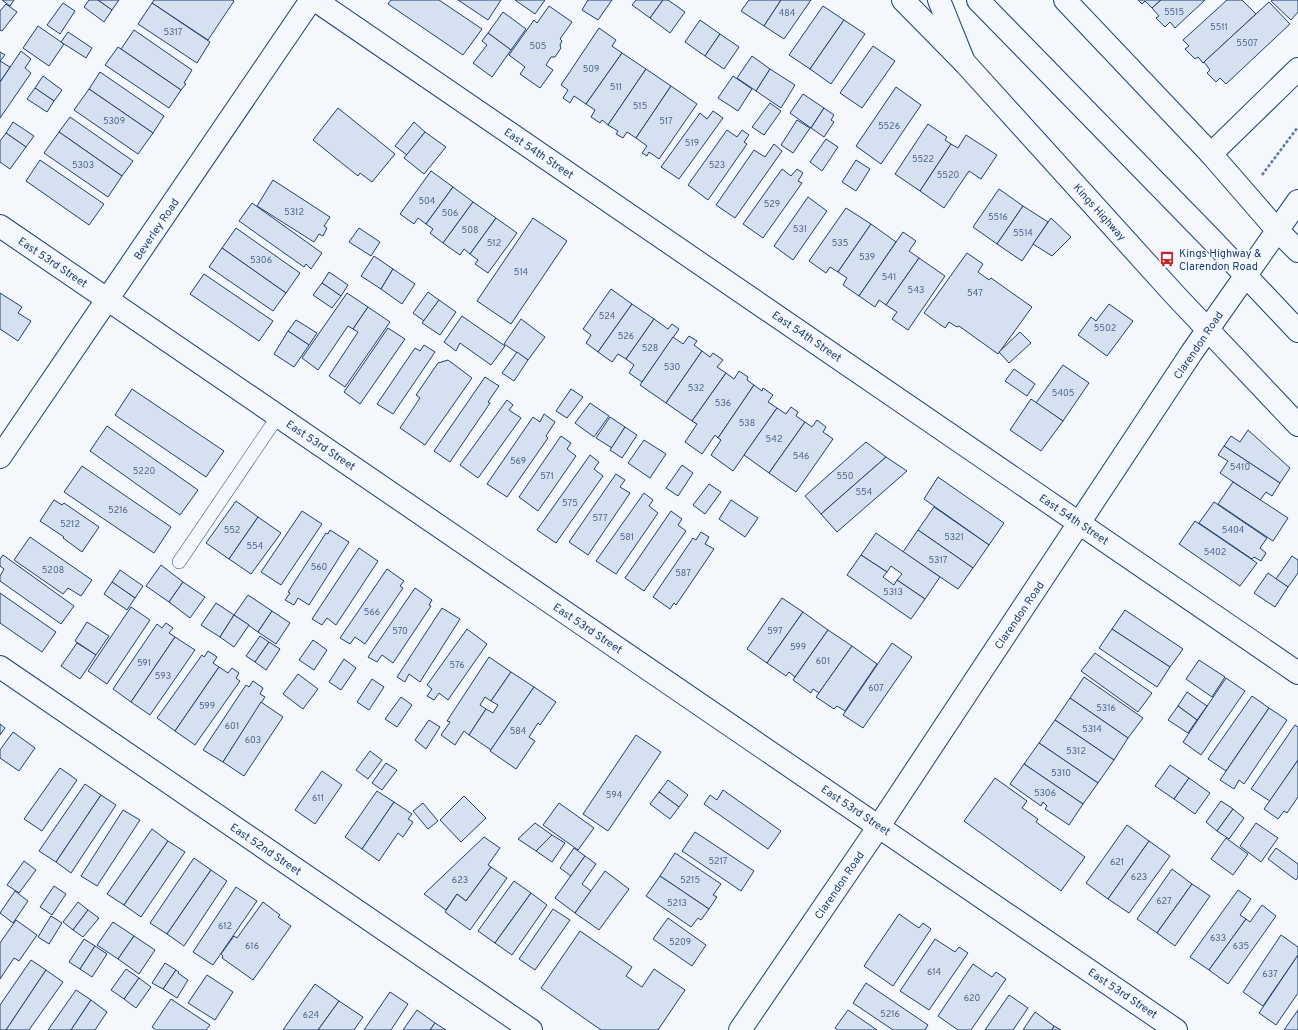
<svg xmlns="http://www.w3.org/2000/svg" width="1298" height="1030" font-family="Overpass,sans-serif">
<rect width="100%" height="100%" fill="#f4f7fb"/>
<g fill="#d5e0f0" stroke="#1d3f73">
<polygon points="2,0 14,0 10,6"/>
<polygon points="89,0 98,0 112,10 104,22 84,7"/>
<polygon points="98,0 119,0 112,10"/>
<polygon points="154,0 232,0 234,1 208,40 152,3"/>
<polygon points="391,0 439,0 482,29 463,55 388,4"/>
<polygon points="458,0 501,0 488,20"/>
<polygon points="515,0 545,0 535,14"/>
<polygon points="588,0 612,0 598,20 582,10"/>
<polygon points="636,0 663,0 650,18 632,5"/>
<polygon points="663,0 668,0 685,12 670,33 650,18"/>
<polygon points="749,0 781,0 764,26 741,11"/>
<polygon points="781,0 811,0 784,39 764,26"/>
<polygon points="1138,0 1161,0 1152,8 1145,1 1142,4"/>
<polygon points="1161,0 1205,0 1175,28 1170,22 1165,27 1156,18 1159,16 1152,8"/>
<polygon points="1227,0 1242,0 1256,14 1203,63 1198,57 1195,59 1185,49 1189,46 1183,40"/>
<polygon points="1273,0 1298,0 1298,12 1291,20 1271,1"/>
<polygon points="1269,2 1290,24 1226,84 1220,78 1216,82 1207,73 1210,70 1204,62"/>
<polygon points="63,3 75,11 60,34 47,25"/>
<polygon points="152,3 210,42 197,63 138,24"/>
<polygon points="6,4 17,12 2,31 0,30 0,11"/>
<polygon points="549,6 572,22 560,39 562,41 560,45 561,48 555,57 551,57 546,65 553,70 540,88 520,74 525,67 509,55 534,20 537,23"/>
<polygon points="823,6 844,20 810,69 789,55"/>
<polygon points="503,12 526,29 511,50 488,33"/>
<polygon points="700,20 720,34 705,56 685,42"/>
<polygon points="844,20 865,34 831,84 810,69"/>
<polygon points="38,26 64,44 49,66 23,48"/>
<polygon points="599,28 616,40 612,46 622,53 586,104 574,96 570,103 563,98 568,90 561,85"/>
<polygon points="134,30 192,70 184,83 186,84 181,90 121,49"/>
<polygon points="68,32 92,48 86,58 61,42"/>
<polygon points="488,33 511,50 492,77 473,63 487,45 482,41"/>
<polygon points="720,34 739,47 724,69 705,56"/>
<polygon points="873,46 895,61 862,108 840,93"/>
<polygon points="118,47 181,90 169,108 105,65"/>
<polygon points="21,51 31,59 25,68 31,73 0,118 0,82"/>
<polygon points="0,52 5,55 0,61 10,67 0,82"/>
<polygon points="622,53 646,69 608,125 602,120 600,123 591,117 595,110 586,104"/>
<polygon points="752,56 770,69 756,91 737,78"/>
<polygon points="646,69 671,86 636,138 627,132 623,138 616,134 618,131 608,125"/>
<polygon points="770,69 795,85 781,108 756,91"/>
<polygon points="100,72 164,116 153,133 89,89"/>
<polygon points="43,76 62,90 54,101 35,88"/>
<polygon points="733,76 752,89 738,111 718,98"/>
<polygon points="671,86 697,104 659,159 649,152 647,156 642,153 647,146 636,138"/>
<polygon points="896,87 921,105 881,164 856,146"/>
<polygon points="35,88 54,101 47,112 27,99"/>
<polygon points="89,89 153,133 138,154 74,110"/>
<polygon points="803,94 824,108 811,128 790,113"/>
<polygon points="770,103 781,111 764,135 752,127"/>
<polygon points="338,108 395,154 372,182 360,173 358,176 313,140"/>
<polygon points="824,108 834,115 831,120 834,122 824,137 811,128"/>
<polygon points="713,111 723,118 679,179 661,167 700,113 707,119"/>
<polygon points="70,117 133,161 122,176 59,132"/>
<polygon points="797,120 810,128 793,153 781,145"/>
<polygon points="13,122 34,136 26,147 6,133"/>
<polygon points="414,122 425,132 407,155 395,146"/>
<polygon points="928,124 947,137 945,140 951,144 920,191 895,174"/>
<polygon points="727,130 737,137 742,130 749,135 744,142 747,144 708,200 688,185"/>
<polygon points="59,132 122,176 108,197 44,153"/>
<polygon points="425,132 446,147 424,174 404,158"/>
<polygon points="6,133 26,147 10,169 0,162 0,141"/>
<polygon points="966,135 997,155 981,179 969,171 944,208 920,191 951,144 958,148"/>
<polygon points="826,139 838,147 822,171 810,162"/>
<polygon points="774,144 782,151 735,218 716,205 754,150 765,157"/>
<polygon points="40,160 104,204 89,225 26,181"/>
<polygon points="856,160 870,169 856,191 842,182"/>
<polygon points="782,169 791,176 797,169 803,173 798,181 802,183 763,238 743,224"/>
<polygon points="431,171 453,187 426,224 418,218 414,224 400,214"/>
<polygon points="273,180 330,217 324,226 327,228 323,236 319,234 314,242 257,206"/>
<polygon points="453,187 473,202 443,243 430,233 433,229 426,224"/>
<polygon points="999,189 1023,206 997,244 973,227"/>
<polygon points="808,197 827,211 793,260 774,246"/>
<polygon points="473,202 496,218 470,254 464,249 460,255 443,243"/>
<polygon points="252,203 322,253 311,269 306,264 304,267 239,221"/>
<polygon points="1023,206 1048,222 1022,261 997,244"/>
<polygon points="846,208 871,224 838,272 830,267 826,273 809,261"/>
<polygon points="496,218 517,233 488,273 475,264 478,260 470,254"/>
<polygon points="533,218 567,241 511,324 477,301"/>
<polygon points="1051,218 1071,237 1052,256 1033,244"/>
<polygon points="871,224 896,242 859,296 843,285 847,278 838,272"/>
<polygon points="236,228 300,273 286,293 222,248"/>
<polygon points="359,228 380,242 371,256 349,242"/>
<polygon points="903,232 916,241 909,251 919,258 886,305 879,300 875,307 859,296"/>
<polygon points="222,248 286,293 273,311 209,267"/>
<polygon points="967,253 983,264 978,272 989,280 991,278 1032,307 998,354 959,326 957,327 949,322 945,328 924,313"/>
<polygon points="374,256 393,269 381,289 361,276"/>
<polygon points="919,258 945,276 908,330 892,319 897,312 886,305"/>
<polygon points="393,269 415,284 402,304 381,289"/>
<polygon points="329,272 348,285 341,296 322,283"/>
<polygon points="204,274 273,321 259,341 190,294"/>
<polygon points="322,283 341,296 332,308 313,295"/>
<polygon points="611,289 632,304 598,352 586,343 591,335 583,329"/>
<polygon points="428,292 439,300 424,321 413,313"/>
<polygon points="0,293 22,307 18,313 31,321 18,341 0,329"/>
<polygon points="347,293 368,307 353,329 348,326 318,370 302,358"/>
<polygon points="439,300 456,312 440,335 422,323"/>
<polygon points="632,304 654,319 626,359 618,354 612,362 598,352"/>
<polygon points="1109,304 1133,321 1107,356 1078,335 1091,317 1096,321"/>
<polygon points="368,307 390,322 345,387 329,376 358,332 353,329"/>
<polygon points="462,316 505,346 491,365 460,343 456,351 444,342"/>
<polygon points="521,319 545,337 528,360 504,344"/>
<polygon points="654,319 668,329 672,324 679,329 642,382 629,373 634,365 626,359"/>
<polygon points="296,320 317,333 309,345 288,331"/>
<polygon points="388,328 405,339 360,404 344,392"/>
<polygon points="288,331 309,345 294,367 274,354"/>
<polygon points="1020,332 1031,343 1009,363 999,352"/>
<polygon points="689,336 697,341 694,345 702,351 666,403 640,385 673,337 683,344"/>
<polygon points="424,345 435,352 393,414 377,404 415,348 420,351"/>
<polygon points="702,351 710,357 713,353 723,360 717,367 726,373 692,421 666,403"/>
<polygon points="517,352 528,360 514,381 502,373"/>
<polygon points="448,360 472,378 425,445 400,428 420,398 416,395 438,363"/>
<polygon points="1063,365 1089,383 1063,421 1036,403"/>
<polygon points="1014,369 1035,384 1027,396 1005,381"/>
<polygon points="739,371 748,377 747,380 754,385 718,438 715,435 702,454 685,442 697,424 692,421 726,373 734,379"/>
<polygon points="485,377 499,386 488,402 490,403 450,462 434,451"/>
<polygon points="754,385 762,391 763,388 773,395 768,402 777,408 733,471 711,455 721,440 718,438"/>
<polygon points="132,389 224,451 206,477 115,415"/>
<polygon points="571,389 583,397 567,418 556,411"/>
<polygon points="1031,399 1063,421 1041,451 1010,430"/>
<polygon points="507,400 513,405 509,410 521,418 478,478 460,465"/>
<polygon points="590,403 609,416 594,437 575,423"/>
<polygon points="791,407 798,412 796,416 805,422 769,473 744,455 777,408 786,414"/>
<polygon points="544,414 555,422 546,436 548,438 507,497 487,484 533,417 540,422"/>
<polygon points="610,417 625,427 612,448 596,438"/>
<polygon points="817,420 826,427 823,432 833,439 796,492 769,473 805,422 812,427"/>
<polygon points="107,426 198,490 180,515 90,451"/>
<polygon points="625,427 637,435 622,458 610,450"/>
<polygon points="1248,430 1290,468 1280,483 1224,446 1231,436 1240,442"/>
<polygon points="561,436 571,443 567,449 576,456 538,511 519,497"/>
<polygon points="644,440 666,454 650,478 628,463"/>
<polygon points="866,442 886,457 821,514 805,496"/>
<polygon points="1224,446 1280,483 1272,496 1266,492 1260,500 1220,473 1228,461 1218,455"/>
<polygon points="590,455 599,462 594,469 603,476 556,543 537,530"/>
<polygon points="886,457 907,471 837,532 821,514"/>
<polygon points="682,465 693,473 678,496 666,488"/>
<polygon points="82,466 171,527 154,553 64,492"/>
<polygon points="616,474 625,480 620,487 630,493 588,555 569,542"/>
<polygon points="938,477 1004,523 989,545 924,499"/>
<polygon points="1233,482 1288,518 1273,541 1218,504"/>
<polygon points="709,484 721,492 705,514 693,505"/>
<polygon points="644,493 653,500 649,506 658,513 616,574 596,561"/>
<polygon points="54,500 62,505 64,503 99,527 82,552 63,538 64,537 40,521"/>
<polygon points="731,500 758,518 745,537 719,519"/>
<polygon points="236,501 258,517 229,559 206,543"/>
<polygon points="1214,502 1267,538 1260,548 1266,553 1261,561 1254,557 1252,559 1199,523"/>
<polygon points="934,507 989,545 973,568 918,530"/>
<polygon points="302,511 322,524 281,585 261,572"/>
<polygon points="671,511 682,519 678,525 686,531 644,591 625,578"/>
<polygon points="258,517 281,533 251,574 229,559"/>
<polygon points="1195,521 1257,563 1240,586 1179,544"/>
<polygon points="330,530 349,542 309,605 298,598 294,605 285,600 290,593 288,592 326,533 328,534"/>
<polygon points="918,530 973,568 958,589 903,552"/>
<polygon points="701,532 709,537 705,544 714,549 676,605 674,603 670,609 653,597 693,538 696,540"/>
<polygon points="876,533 940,577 925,599 897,580 902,574 891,566 887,572 861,555"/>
<polygon points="30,537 92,580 81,596 68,588 63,594 14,560"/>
<polygon points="359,548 378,561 336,625 327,618 322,625 312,619"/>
<polygon points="3,555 74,606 61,624 0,581 0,576 4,569 0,566 0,559"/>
<polygon points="861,555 887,572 883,577 894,585 897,580 925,599 911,619 847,575"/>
<polygon points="1292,556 1298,560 1298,573 1288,587 1276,579"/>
<polygon points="161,565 183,582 169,602 146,586"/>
<polygon points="387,569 404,581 400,586 403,588 365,644 355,637 350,644 340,638"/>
<polygon points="120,570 143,586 135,598 112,582"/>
<polygon points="1268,573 1288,587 1275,607 1254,593"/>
<polygon points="112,582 135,598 127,610 104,594"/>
<polygon points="183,582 205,597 190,618 169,602"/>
<polygon points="415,588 432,600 429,605 431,606 393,663 382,655 377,662 368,657"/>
<polygon points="0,593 56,632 42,652 0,623"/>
<polygon points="248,595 272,611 258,632 234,615"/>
<polygon points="782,598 803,612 767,663 747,649"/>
<polygon points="216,603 234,615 220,637 201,625"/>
<polygon points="131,607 150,620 107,684 88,671"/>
<polygon points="442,608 460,619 420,682 409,674 405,682 397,677"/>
<polygon points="1125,610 1183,649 1170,667 1112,629"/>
<polygon points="272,611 290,623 276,644 258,632"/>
<polygon points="803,612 828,630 795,677 789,672 786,676 767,663"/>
<polygon points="234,615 249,625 234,647 220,637"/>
<polygon points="87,622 109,636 96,655 75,641"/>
<polygon points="166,623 173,628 169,633 175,637 131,702 113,689 157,624 162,628"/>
<polygon points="467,629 487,644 448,700 439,693 434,700 427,696 432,689 427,685"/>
<polygon points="1112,629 1170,667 1157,687 1099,648"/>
<polygon points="828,630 852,646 819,693 813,689 811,693 793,680"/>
<polygon points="260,636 269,642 255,662 246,656"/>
<polygon points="175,637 195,650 150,715 131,702"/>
<polygon points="313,640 327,650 314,670 299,660"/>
<polygon points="269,642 280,649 266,670 255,662"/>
<polygon points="77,643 96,655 80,679 61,666"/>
<polygon points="892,643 912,657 863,728 843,715"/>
<polygon points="852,646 877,664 845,711 837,706 834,709 816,697"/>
<polygon points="208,651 217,657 213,663 219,667 175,731 157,718 202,655 204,657"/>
<polygon points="1095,653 1152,693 1138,712 1081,671"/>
<polygon points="489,657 511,672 491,701 485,697 480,705 486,709 469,735 464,731 455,745 441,735 450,722 447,721"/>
<polygon points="344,659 356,668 341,690 329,682"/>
<polygon points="1199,660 1225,677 1212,697 1186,679"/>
<polygon points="219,667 228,673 232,668 239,673 236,678 240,681 195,745 175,731"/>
<polygon points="511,672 534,687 491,750 469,735 486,709 493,713 498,705 491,701"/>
<polygon points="298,674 318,689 303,709 283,694"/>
<polygon points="1084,677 1143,718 1128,738 1070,698"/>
<polygon points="1226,678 1245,691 1201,755 1183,742"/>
<polygon points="372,679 384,687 369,710 357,702"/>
<polygon points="253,681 263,688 260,694 265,697 223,762 203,750 246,685 249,687"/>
<polygon points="534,687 556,702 540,725 538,723 529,737 535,741 516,769 490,751"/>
<polygon points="1187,692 1207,706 1197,720 1178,706"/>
<polygon points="1252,696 1269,708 1226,771 1208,759"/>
<polygon points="401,697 412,705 397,727 385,719"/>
<polygon points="1070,698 1128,738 1114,760 1055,720"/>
<polygon points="261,702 283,717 244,776 223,762"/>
<polygon points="1178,706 1197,720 1188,733 1168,720"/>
<polygon points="1269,708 1287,720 1244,784 1239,780 1234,789 1220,780"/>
<polygon points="429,720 440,727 426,749 415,740"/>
<polygon points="1055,720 1114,760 1098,783 1039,743"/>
<polygon points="0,724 5,728 0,735"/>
<polygon points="1295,725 1298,727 1298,760 1270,801 1251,789"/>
<polygon points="13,732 35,748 19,771 0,758 0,750"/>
<polygon points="636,735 661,752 608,831 583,814"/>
<polygon points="1039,743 1098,783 1083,804 1024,764"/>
<polygon points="370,751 382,760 368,779 356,770"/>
<polygon points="1298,760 1298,797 1287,813 1284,811 1278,819 1264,809"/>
<polygon points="386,763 397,770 382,790 372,783"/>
<polygon points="1024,764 1083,804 1069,825 1045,809 1047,806 1043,802 1041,806 1010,784"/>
<polygon points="1170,765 1189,778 1174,799 1155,786"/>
<polygon points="60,768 77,780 42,831 24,819"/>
<polygon points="322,771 342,785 315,824 295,810"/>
<polygon points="995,778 1027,801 1022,808 1038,819 1036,822 1085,857 1061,891 964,821"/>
<polygon points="1189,778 1210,793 1195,814 1174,799"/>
<polygon points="668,780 688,795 679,807 659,792"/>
<polygon points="85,784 101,795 56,862 39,851"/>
<polygon points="723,790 781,831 768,849 704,804 710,795 717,800"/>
<polygon points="377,791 394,802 362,849 345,837"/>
<polygon points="659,792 679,807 670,819 650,804"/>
<polygon points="101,795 116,805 71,873 56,862"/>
<polygon points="464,796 486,818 461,842 440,820"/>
<polygon points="1221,801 1233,809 1217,831 1206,822"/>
<polygon points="394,802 412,814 408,819 413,822 403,837 398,833 379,861 362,849"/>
<polygon points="423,803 438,821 428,829 413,811"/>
<polygon points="559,803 594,828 578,850 543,825"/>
<polygon points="1233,809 1244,818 1229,839 1217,831"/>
<polygon points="123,810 140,820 97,886 81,876"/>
<polygon points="535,823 552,835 536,851 518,839"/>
<polygon points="1256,823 1278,838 1261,862 1240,846"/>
<polygon points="1127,825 1149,841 1108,899 1086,883"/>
<polygon points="152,829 168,841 124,905 107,894"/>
<polygon points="695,832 754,871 741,891 682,851"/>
<polygon points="552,835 565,843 552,862 536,851"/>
<polygon points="484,837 500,848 488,865 491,867 466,901 457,894 446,910 424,894"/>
<polygon points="1226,838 1248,854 1233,875 1211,859"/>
<polygon points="168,841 185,852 141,917 124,905"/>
<polygon points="1149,841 1170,856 1129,913 1108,899"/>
<polygon points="574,848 585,856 571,876 560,868"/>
<polygon points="1276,848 1298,864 1298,877 1296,880 1268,859"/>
<polygon points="675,853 721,884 713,895 717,897 709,909 660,876"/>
<polygon points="585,856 596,864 582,884 591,891 575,913 555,898"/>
<polygon points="194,858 211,870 167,934 150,923"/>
<polygon points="24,861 36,870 19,893 7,885"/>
<polygon points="491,867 507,878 470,930 445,912 457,894 466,901"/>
<polygon points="1172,869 1192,884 1157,933 1137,919"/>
<polygon points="211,870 227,881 184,946 167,934"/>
<polygon points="605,871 629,889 599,930 575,913"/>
<polygon points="660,876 709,909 701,920 698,918 691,927 646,896"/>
<polygon points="514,881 531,893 495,943 478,931"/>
<polygon points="1192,884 1210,896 1175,946 1157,933"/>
<polygon points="54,886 66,894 52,915 40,907"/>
<polygon points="236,887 257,901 213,965 193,952"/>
<polygon points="1238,890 1251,899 1240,915 1246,919 1209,970 1190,957"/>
<polygon points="15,891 28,901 13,923 0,913"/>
<polygon points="531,893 547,905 512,955 495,943"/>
<polygon points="78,902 88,910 73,930 63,922"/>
<polygon points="263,902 280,915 278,917 291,926 253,980 222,958 223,956 221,954 234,936 237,938"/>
<polygon points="1262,905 1276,916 1228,984 1209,970 1246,919 1250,922"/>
<polygon points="553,909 570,920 535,970 519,959"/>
<polygon points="88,910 99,918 83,937 73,930"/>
<polygon points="899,914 919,928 923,923 931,929 893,986 864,966"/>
<polygon points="51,916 62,923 49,944 38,937"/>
<polygon points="668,918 706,945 692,966 653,939"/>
<polygon points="16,920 37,935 19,961 14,958 0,979 0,943"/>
<polygon points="113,922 134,936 118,959 97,945"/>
<polygon points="580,931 632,967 626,976 642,987 654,969 685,990 658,1030 601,1030 541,988"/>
<polygon points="1281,935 1298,947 1298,955 1263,1006 1243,992"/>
<polygon points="134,936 155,950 139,974 118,959"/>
<polygon points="84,939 95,946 80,969 69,962"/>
<polygon points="935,939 955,952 959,947 968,953 929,1010 900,991"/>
<polygon points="95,946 107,954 92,977 80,969"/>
<polygon points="1298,955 1298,993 1276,1025 1259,1013"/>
<polygon points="31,960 46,970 6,1030 0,1030 0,1005"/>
<polygon points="165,963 176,970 163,989 152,983"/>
<polygon points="973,964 992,977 996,972 1006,979 971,1030 958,1030 938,1016"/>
<polygon points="126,969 139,978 124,999 111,990"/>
<polygon points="46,970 63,982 29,1030 6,1030"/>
<polygon points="176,970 179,972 178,973 188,980 177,998 163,989"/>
<polygon points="207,975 233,992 215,1020 188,1003"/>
<polygon points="139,978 151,987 136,1008 124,999"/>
<polygon points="866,983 928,1025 925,1030 893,1030 853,1003"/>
<polygon points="315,984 339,1001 318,1030 283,1030"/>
<polygon points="76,990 91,1000 71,1030 48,1030"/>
<polygon points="390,992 408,1004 391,1030 364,1030"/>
<polygon points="1009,995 1028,1008 1013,1030 985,1030"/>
<polygon points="171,999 210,1025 206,1030 156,1030 152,1027"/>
<polygon points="91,1000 107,1012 95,1030 71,1030"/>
<polygon points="339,1001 363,1017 354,1030 318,1030"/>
<polygon points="417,1010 435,1023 430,1030 403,1030"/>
<polygon points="848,1010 877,1030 838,1030 835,1028"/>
<polygon points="1298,1010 1298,1030 1284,1030"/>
<polygon points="1035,1012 1054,1026 1052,1030 1023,1030"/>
<polygon points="435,1023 446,1030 430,1030"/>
<polygon points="1054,1026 1061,1030 1052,1030"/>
</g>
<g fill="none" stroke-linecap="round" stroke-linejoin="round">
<defs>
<polyline id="lane" points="179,562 278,416"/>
<g id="street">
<polyline points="315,0 1298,673"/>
<polyline points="0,226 1176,1030"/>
<polyline points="0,667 531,1030"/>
<polyline points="740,1030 879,826 1192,352 1298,201"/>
</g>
<g id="secondary">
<polyline points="903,0 964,62 1175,295 1298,425"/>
<polyline points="1065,0 1211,154 1277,230 1298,251"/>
<polyline points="1211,154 1298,69"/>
<polyline points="0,457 311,0"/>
</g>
<g id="primary">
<polyline points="939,0 964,62"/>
<polyline points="978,0 1214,242 1298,331"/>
</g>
</defs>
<use href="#lane" stroke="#1d3f73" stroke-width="14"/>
<use href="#street" stroke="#1d3f73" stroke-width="24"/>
<use href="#secondary" stroke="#1d3f73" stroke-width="24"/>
<use href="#primary" stroke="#1d3f73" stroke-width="24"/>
<polyline stroke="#5e769c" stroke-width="2.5" stroke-dasharray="3 2" stroke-linecap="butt" points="1262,175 1298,127"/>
<use href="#lane" stroke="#f4f7fb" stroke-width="13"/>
<use href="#street" stroke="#f4f7fb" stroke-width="22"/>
<use href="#secondary" stroke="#f4f7fb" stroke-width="22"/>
<use href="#primary" stroke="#f4f7fb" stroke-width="22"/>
</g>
<defs>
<symbol id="bus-bare" viewBox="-9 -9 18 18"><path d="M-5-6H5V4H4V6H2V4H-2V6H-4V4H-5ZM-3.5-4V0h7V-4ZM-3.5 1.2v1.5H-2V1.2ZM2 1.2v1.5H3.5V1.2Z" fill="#c62828" stroke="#f4f7fb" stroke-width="2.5" paint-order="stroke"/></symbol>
</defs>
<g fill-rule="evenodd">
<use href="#bus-bare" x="1156" y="248" width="22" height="22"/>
</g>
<g text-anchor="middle" stroke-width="3" stroke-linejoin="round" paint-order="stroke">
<g font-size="9" fill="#4b6792">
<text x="1174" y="15">5515</text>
<text x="787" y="16">484</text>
<text x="1219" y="30">5511</text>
<text x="173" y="35">5317</text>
<text x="1247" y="46">5507</text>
<text x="538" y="49">505</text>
<text x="591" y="72">509</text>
<text x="616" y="90">511</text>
<text x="640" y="109">515</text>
<text x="114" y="124">5309</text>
<text x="666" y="124">517</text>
<text x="889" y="129">5526</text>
<text x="692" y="146">519</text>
<text x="923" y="162">5522</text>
<text x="83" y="168">5303</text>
<text x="717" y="168">523</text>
<text x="948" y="178">5520</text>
<text x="427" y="204">504</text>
<text x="772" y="207">529</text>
<text x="294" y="215">5312</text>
<text x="450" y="216">506</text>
<text x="998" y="220">5516</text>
<text x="800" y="232">531</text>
<text x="470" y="233">508</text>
<text x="1023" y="236">5514</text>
<text x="494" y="246">512</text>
<text x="840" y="246">535</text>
<text x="867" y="260">539</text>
<text x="261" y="263">5306</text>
<text x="521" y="275">514</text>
<text x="889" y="280">541</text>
<text x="916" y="293">543</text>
<text x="975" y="296">547</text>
<text x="607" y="319">524</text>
<text x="1105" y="331">5502</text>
<text x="626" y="339">526</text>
<text x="650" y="351">528</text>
<text x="672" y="370">530</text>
<text x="696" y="391">532</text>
<text x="1063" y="396">5405</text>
<text x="723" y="406">536</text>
<text x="747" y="426">538</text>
<text x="774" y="442">542</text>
<text x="801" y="459">546</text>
<text x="518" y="464">569</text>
<text x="1240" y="470">5410</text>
<text x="144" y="474">5220</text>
<text x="547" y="479">571</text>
<text x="845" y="479">550</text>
<text x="864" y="495">554</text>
<text x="570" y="506">575</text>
<text x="118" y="513">5216</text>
<text x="600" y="521">577</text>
<text x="70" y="527">5212</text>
<text x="232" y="533">552</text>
<text x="1233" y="533">5404</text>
<text x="627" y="540">581</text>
<text x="954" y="540">5321</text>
<text x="255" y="549">554</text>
<text x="1215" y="555">5402</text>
<text x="938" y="563">5317</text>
<text x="319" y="570">560</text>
<text x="53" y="573">5208</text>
<text x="683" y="576">587</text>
<text x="893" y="595">5313</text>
<text x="372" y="615">566</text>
<text x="400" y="634">570</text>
<text x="775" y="634">597</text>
<text x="798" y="650">599</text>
<text x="823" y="664">601</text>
<text x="144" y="666">591</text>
<text x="457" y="668">576</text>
<text x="163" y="679">593</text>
<text x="876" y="691">607</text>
<text x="207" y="709">599</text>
<text x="1106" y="711">5316</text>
<text x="232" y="729">601</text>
<text x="1092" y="732">5314</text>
<text x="518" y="734">584</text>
<text x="253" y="743">603</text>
<text x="1076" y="754">5312</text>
<text x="1061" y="776">5310</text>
<text x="1045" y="796">5306</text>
<text x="614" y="798">594</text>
<text x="318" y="801">611</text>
<text x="718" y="864">5217</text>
<text x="1117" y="865">621</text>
<text x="1139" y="880">623</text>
<text x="460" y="883">623</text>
<text x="690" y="883">5215</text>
<text x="1164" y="904">627</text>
<text x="677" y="906">5213</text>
<text x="225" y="929">612</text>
<text x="1218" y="941">633</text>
<text x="680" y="945">5209</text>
<text x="252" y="949">616</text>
<text x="1241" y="949">635</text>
<text x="934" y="975">614</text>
<text x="1270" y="977">637</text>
<text x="972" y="1001">620</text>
<text x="890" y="1017">5216</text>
<text x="311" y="1018">624</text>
</g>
<g font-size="11" fill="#1d3f73" stroke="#f4f7fb">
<text transform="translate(539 153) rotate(34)" y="4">East 54th Street</text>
<text transform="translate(1100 212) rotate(48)" y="4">Kings Highway</text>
<text transform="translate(156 229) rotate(-56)" y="4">Beverley Road</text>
<text transform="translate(53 262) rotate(34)" y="4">East 53rd Street</text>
<text transform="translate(807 336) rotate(34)" y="4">East 54th Street</text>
<text transform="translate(1198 345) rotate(-56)" y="4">Clarendon Road</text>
<text transform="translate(321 445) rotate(34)" y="4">East 53rd Street</text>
<text transform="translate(1074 519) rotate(34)" y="4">East 54th Street</text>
<text transform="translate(1019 615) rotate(-56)" y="4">Clarendon Road</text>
<text transform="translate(588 628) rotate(34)" y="4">East 53rd Street</text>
<text transform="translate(856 810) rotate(34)" y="4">East 53rd Street</text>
<text transform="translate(266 849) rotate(34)" y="4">East 52nd Street</text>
<text transform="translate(839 885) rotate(-56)" y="4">Clarendon Road</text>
<text transform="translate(1123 993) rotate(34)" y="4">East 53rd Street</text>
</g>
<g font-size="11" fill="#1d3f73" stroke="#f4f7fb" text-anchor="start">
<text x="1179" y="257">Kings Highway &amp;<tspan x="1179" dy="13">Clarendon Road</tspan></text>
</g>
</g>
</svg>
